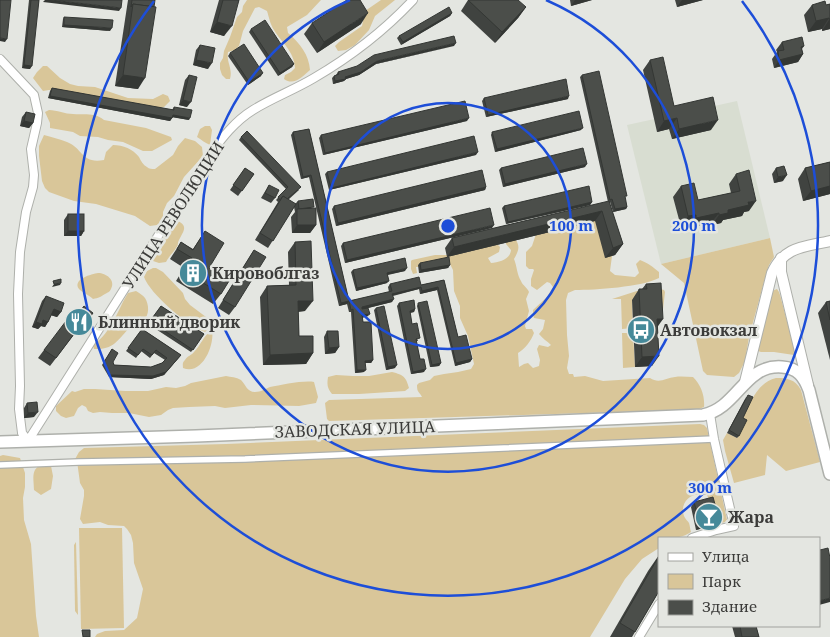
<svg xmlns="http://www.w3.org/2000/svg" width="830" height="637" font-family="'Noto Serif',serif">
<rect width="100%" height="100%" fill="#e4e6e1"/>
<polygon fill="#d8ddd1" points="737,101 770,238 661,264 627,125"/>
<g fill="#d9c699">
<path d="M 247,0 L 321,0 L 307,15 L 287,27 L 288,33 C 300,43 309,55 310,70 C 302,77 294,86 284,79 L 285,75 L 291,72 L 295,68 C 294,51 282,43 274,30 C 270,24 269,17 267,11 L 259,7 L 255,8 L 243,31 L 239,46 L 235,50 L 228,52 C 226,62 233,68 230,79 L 226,79 L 222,75 L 220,69 L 220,63 L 223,58 L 224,51 L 230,37 L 237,17 L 242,12 L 243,6 Z"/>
<polygon points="381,0 395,0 375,16 369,30 355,45 346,50 338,51 335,46 339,42 362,26 365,11"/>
<polygon points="43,66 47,66 60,78 70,84 78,86 95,87 128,98 153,99 163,94 168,96 170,101 164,107 155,109 49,90 43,91 33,78 37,72"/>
<path d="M 49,110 C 57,110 65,114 73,114 C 84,115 95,112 104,120 L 146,128 L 171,137 L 172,140 L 152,151 L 143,151 L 123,142 L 108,140 L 98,137 L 80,136 L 73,132 L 50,128 L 50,123 L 45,112 Z"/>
<path d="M 205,126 L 210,126 L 212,130 L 210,145 C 205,143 202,140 197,137 L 200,129 Z"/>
<path d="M 44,135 C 51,137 60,139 67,142 C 84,149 81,164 104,160 L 106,152 L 113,145 C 123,145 133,149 139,157 C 141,161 143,165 147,167 C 149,169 152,169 155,169 L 173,155 L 178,146 L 185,138 L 195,141 L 202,147 L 203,156 L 184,177 L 174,196 L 167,203 L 163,212 L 163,220 L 157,225 L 150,226 L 135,216 L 96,204 L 74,201 L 49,192 L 45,188 L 42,181 L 39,156 L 39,146 Z"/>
<path d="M 597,217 L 612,256 L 610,271 L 615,275 L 635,277 L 639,273 L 636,264 L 640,260 C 648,263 653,267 659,272 L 659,278 C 642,287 595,290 575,290 L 568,293 L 566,300 L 567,335 L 569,356 L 567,368 L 569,374 L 573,374 L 574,377 L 585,376 L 603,381 L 650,378 C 659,384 666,378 675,377 C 681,376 687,377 693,377 C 701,385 705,396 704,407 L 699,409 L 680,410 L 329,421 L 327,419 L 325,403 L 329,400 L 422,397 C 419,391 417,393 417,385 L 419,383 L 430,380 L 434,376 L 444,374 L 458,372 L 471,369 L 474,364 L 468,336 L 460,318 L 460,306 L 454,291 L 453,270 L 449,262 L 418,267 L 416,267 L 417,273 L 413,274 L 411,269 L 411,261 L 412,260 L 435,255 L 449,255 L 496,243 L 500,247 L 499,252 L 488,258 L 491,263 C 499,262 510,260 511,250 L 506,244 L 506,238 L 515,239 C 521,246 518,252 514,259 C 517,266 517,275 521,281 C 523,286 527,287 529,292 L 526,299 L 529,311 L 525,326 L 526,329 L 532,329 L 534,333 C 531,341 525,349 518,353 L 519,367 L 524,364 L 528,363 L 533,368 L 539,366 L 540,360 L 537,349 L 539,345 L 548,347 L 551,345 C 547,341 543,339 539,334 L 543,329 L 545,320 L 534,318 L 533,314 L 533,310 L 547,297 L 553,287 L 550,283 L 547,282 L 537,290 L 531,286 L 531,279 L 534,270 L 533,269 L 529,269 L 526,266 L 526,252 L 532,246 L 536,234 L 553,229 L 567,230 L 568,224 Z"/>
<path d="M 175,220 C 189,225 184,230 179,240 C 177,244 179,244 176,248 C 173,253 169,256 166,262 L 159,263 L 153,261 C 149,249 158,241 165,233 C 169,228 170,224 175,220 Z"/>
<polygon points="770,238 774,257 769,265 767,271 749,337 745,361 739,373 734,377 707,375 703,371 684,283 661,264"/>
<path d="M 153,268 L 156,268 L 163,272 L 183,293 L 185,299 L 190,305 L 206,317 L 209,323 L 208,329 L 205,332 C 188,326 150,294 144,277 L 147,271 Z"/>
<path d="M 98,273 C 106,273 116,280 111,289 C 109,293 108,292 105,294 C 100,297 99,298 93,299 C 90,296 82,292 79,289 C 72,279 92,274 98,273 Z"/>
<polygon points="660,289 664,290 665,292 662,318 632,300 633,328 622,329 621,299 612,299 640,290"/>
<polygon points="777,289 779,292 780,295 794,347 795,354 794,355 774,352 761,352 758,351 772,291"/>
<path d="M 136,291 C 139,293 143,295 145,298 C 149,304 150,316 143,320 C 140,322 136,323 133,325 C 118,337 117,350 94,349 L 93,345 C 112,332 117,311 128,293 Z"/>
<path d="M 212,330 C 215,345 202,376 183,368 C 183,364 182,363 185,360 C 187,356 192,355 194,352 C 201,345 203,336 212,330 Z"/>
<polygon points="622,333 633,333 635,367 623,368"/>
<path d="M 392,372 C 404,375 406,377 409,388 L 405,391 L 359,394 L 332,394 C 327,388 327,384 328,377 L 336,375 L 353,376 L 369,376 Z"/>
<path d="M 226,376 C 231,377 236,377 241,380 C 246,385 247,392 255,392 C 261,392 265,389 270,387 C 281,385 304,380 314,382 L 318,397 L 316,403 L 299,406 L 251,405 L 225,408 L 215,406 L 189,407 L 173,408 L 168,410 L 161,415 L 149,417 L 129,413 L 112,413 L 100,412 L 93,413 L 88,411 L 86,407 L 82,405 L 78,408 L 74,416 L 66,418 L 61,416 L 56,411 L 56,406 L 72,391 L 75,392 L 84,389 L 95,389 L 125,391 L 148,391 L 166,387 L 176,388 L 185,386 L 191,383 Z"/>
<path d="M 776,378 C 787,378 795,379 801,390 L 820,462 L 786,471 L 767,455 L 765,475 L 734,483 L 725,451 L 723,440 L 727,433 L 737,438 L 745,423 L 741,421 C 750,404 756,383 776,378 Z"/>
<path d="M 700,424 L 704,425 L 707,428 L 727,520 L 725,522 L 715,525 L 707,494 L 705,495 C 692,491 679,502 684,516 C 685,519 688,521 689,523 C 690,526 690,529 691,532 C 681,539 671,538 659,538 L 659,548 L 642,559 L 625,579 L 590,637 L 95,637 L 97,634 L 105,631 L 124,630 L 137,618 L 143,589 L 134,563 L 133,543 L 131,535 L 127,529 L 124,526 L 108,525 L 100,522 L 83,524 L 80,519 L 84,496 L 84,490 L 80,483 L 77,461 L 74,461 L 79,452 L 84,448 L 226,444 Z"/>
<polygon points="3,455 20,458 25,473 25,487 23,498 24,520 31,544 36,616 39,637 0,637 0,456"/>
<path d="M 43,464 L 51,466 L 53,476 L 51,489 L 41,495 L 34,490 C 34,478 30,469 43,464 Z"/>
<polygon points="79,528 122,528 124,628 81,629"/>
<polygon points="76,542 78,615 75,611 74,545"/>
</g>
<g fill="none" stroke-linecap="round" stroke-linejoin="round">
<defs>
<polyline id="pedestrian" points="0,465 79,462 245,459 714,439"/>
<g id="minor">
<path d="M 0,59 L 34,95 L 38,113 L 37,123 L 31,149 L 34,175 L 33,187 L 26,212 L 20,252 L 18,294 L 20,386 L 19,409 L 22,433 L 28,441 L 210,154 C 222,138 235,121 253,110 C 272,98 294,90 314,78 C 350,57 384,31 413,0"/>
<polyline points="692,538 716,530 734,526 714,439 710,414"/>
<polyline points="639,637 659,604"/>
</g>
<g id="tertiary">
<polyline points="781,258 781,272 808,385"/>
<path d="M 745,382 L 772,273 C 784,246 805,247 830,241"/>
</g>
<path id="secondary" d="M 0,442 L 196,436 L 703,415 C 738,408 744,364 782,367 C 798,368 804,377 809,390 L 830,474"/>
</defs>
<use href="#pedestrian" stroke="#aeb0ab" stroke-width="8"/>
<use href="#minor" stroke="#aeb0ab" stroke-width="10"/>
<use href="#tertiary" stroke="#aeb0ab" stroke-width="12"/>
<use href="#secondary" stroke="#aeb0ab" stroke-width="14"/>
<use href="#pedestrian" stroke="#fff" stroke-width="5.5"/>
<use href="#minor" stroke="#fff" stroke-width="8"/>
<use href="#tertiary" stroke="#fff" stroke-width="10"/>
<use href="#secondary" stroke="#fff" stroke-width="11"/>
</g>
<g fill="#404340">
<polygon points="29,0 39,0 30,69 22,68"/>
<polygon points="128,0 155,0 138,89 115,86"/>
<polygon points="219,0 239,0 224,36 210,32"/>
<polygon points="468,0 526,7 518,18 495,43 461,11"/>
<polygon points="570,0 592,0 571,6"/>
<polygon points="675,0 703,0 677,7"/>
<polygon points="830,4 830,29 822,31 822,29 808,32 804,15 812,5 826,5"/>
<polygon points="452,13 450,16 401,45 397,38 399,36"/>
<polygon points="64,17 110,31 62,27 63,19"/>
<polygon points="312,23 361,24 317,53 304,34"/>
<polygon points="251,29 294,64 292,67 278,76 249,32"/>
<polygon points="782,42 804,46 802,49 803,54 798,62 774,68 772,59 777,52 776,50"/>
<polygon points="200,45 208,69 193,65 196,50"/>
<polygon points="454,46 376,64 359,75 346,79 344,81 333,84 332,78 334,76 336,75 338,72"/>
<polygon points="230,53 261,76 248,85 228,56"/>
<polygon points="650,60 674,106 711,130 672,139 669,129 657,132 643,70"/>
<polygon points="189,75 187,107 179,105 185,80"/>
<polygon points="582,75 625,198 627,207 626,209 613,212 610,202 609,202 623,244 615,255 605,258 595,221 447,257 445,248 452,238 608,202 580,77"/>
<polygon points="52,88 172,110 174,107 189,120 173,117 170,121 48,98 50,91"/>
<polygon points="484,98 568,99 486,117 482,101"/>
<polygon points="26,112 33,123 29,128 20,126 22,117"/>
<polygon points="467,121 323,155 319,138 321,135"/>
<polygon points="309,129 349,301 389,292 388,287 390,284 421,285 444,280 458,337 472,359 470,362 455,366 437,290 420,294 419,289 393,296 392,302 368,308 368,316 362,318 363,322 373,360 371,363 365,363 364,372 355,373 351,312 349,312 347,304 339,306 309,177 301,179 291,135 293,132"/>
<polygon points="581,130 495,152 491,135 492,132"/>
<polygon points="241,137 299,190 288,200 295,204 298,201 313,209 316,225 310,233 292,233 291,217 295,212 294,207 268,248 255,240 278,202 276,200 286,189 239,140"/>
<polygon points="476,155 329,190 325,174 327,172"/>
<polygon points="830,162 830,194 803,201 798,179 805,168"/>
<polygon points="585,167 503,187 499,170 501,168"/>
<polygon points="245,168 254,174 238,196 230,190"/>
<polygon points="776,168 783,181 774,183 772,174"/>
<polygon points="736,174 749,211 744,212 742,216 723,220 721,223 712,225 711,223 689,228 688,225 681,227 673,197 681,186 698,200 731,193 729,184"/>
<polygon points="269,185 275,198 271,203 261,198"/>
<polygon points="486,187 485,190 336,226 332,209 334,206"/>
<polygon points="592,202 590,205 506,224 502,208 504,206"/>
<polygon points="68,214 84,231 81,236 64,236 64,220"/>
<polygon points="492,228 345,263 341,246 343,243"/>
<polygon points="205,231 209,268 221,294 213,304 176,281 184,268 170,259 181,242 193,249"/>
<polygon points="295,242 305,311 298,312 299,336 313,353 306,364 263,365 260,297 267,286 289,285 288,252"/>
<polygon points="254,250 235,307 229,315 218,308"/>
<polygon points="420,263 450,265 448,268 419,273 418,265"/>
<polygon points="353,270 405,271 388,275 387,283 356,291 351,272"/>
<polygon points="646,284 658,326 652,366 635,367 632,300 639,289 642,289"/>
<polygon points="46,296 61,312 57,317 51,315 48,322 45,327 41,326 38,329 32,327 42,301"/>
<polygon points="830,301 830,360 818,313 826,302"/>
<polygon points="399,303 415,309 414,312 410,313 412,324 418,341 416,341 420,359 424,372 411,374 397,306"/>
<polygon points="418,303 441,363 439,366 430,367 417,306"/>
<polygon points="161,306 204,334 191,352 148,324"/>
<polygon points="79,308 81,310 93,313 78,333 76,332 50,366 38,358 44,350 68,323"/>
<polygon points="376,308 395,368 386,370 374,310"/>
<polygon points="142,329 181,355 164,375 151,379 109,377 102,365 112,349 113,362 114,365 151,367 162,363 165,360 154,353 150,358 141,351 136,358 126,351"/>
<polygon points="327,331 339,347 335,353 325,354 324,337"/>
<polygon points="746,397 739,436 737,438 727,433"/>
<polygon points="27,403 34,417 24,418 24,408"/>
<polygon points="694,502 719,519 715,525 696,530 691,507"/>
<polygon points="659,555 659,591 635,632 632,637 610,637 648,571"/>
<polygon points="732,626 756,626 759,637 735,637"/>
</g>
<g fill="#343734">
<polygon points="45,0 51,0 121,8 119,11 43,2"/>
<polygon points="575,0 592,0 571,6"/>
<polygon points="682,0 703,0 677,7"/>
<polygon points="526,7 518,18 495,43 502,32"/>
<polygon points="368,13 361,24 317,53 324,42"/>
<polygon points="452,13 450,16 401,45 403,42"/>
<polygon points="829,18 822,29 808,32 816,21"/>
<polygon points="829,20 830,20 830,29 822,31"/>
<polygon points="217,22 232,26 224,36 210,32"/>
<polygon points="64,25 112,28 110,31 62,27"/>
<polygon points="0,38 7,39 5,42 0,41"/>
<polygon points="456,43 454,46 376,64 359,75 346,79 344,81 333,84 335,81 377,61"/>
<polygon points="803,54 798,62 774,68 779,60"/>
<polygon points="196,60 212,63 208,69 193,65"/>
<polygon points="294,64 292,67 278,76 280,73"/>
<polygon points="24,65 32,66 30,69 22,68"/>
<polygon points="263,73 261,76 248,85 249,82"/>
<polygon points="123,75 145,78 138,89 115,86"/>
<polygon points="50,96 172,118 170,121 48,98"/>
<polygon points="569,96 568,99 486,117 488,115"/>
<polygon points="183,100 191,102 187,107 179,105"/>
<polygon points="173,115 190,118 189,120 171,117"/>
<polygon points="469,118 467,121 323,155 325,153"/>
<polygon points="677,118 669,129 657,132 664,121"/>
<polygon points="718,120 711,130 672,139 679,129"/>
<polygon points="24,121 33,123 29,128 20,126"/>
<polygon points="583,128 581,130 495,152 497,149"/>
<polygon points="478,152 476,155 329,190 331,188"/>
<polygon points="587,164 585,167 503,187 505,184"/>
<polygon points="311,175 309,177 301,179 303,177"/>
<polygon points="787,175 783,181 774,183 778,177"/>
<polygon points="830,186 830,194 803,201 811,191"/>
<polygon points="486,187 485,190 336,226 338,223"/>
<polygon points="756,201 749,211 744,212 742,216 723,220 721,223 712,225 719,215 728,210 748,202"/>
<polygon points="592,202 590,205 506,224 508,222"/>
<polygon points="627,207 626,209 613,212 615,209"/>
<polygon points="602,211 595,221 447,257 454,247"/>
<polygon points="719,213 711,223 689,228 696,218"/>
<polygon points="696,215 688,225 681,227 688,216"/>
<polygon points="297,225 316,225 310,233 292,233"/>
<polygon points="494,225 492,228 345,263 347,260"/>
<polygon points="68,231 84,231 81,236 64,236"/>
<polygon points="623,244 615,255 605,258 613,248"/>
<polygon points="450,265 448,268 419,273 421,270"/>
<polygon points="407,268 405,271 385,275 387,273"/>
<polygon points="389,281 387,283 356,291 357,288"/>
<polygon points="61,283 60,285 52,287 54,284"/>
<polygon points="421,287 419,289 390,296 392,294"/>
<polygon points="438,287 437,290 420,294 422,291"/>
<polygon points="394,299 392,302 360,310 362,307"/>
<polygon points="298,301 313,301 305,311 290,312"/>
<polygon points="349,301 347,304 339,306 341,303"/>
<polygon points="54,309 61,312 57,317 50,315"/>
<polygon points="415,309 414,312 408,313 410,311"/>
<polygon points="370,314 368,316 360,318 362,315"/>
<polygon points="657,319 663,319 656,329"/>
<polygon points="43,320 48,322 45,327 41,326 38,329 32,327 36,322"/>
<polygon points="339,347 335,353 325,354 329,348"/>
<polygon points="313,353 306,364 263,365 270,355"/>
<polygon points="181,355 164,375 151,379 109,377 110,375 153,376"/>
<polygon points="659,356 652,366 635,367 642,357"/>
<polygon points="472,359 470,362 455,366 456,363"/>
<polygon points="373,360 371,363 363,363 365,361"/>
<polygon points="441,363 439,366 430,367 432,365"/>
<polygon points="397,365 395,368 386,370 388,367"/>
<polygon points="426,369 424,372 411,374 413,372"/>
<polygon points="357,370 366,370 364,372 355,373"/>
<polygon points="38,412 34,417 24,418 28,413"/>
<polygon points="719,519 715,525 696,530 700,524"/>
<polygon points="830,598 830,602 819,605 819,601"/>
</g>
<g fill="#4b4e4a" stroke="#343734">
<polygon points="0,0 11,0 7,39 0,38"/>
<polygon points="31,0 39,0 32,66 24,65"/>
<polygon points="51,0 122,0 121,8"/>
<polygon points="132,0 155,0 154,7 133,4 131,7"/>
<polygon points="223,0 239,0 232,26 217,22"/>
<polygon points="347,0 360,0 368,13 324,42 312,23"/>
<polygon points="468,0 518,0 526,7 502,32"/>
<polygon points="825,1 826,5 830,4 830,20 829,18 816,21 812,5"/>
<polygon points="133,4 156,7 145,78 123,75"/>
<polygon points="449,7 452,13 403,42 399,36"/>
<polygon points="64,17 113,20 112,28 64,25"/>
<polygon points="265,20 294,64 280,73 251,29"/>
<polygon points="454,36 456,43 377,61 361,72 345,77 346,79 335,81 334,76 339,74 338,72 357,66 374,55"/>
<polygon points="802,37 804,46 801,47 803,54 779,60 778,51 784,50 782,42"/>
<polygon points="244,44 263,73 249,82 230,53"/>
<polygon points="200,45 215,48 212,63 196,60"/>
<polygon points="663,57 674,106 713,97 718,120 679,129 677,118 664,121 650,60"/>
<polygon points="599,71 627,196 625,196 627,207 615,209 612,199 610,200 582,75"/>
<polygon points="189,75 197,77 191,102 183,100"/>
<polygon points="566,79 569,96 488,115 484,98"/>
<polygon points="52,88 174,110 174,107 192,110 190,118 173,115 172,118 50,96"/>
<polygon points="465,101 469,118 325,153 321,135"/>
<polygon points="579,111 583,128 497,149 492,132"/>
<polygon points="26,112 35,114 33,123 24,121"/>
<polygon points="309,129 349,301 392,291 390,284 419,277 421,285 444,280 458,337 466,335 472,359 456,363 438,287 422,291 421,287 392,294 394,299 362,307 362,309 368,308 370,314 362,315 363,322 371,322 373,360 365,361 366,370 357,370 353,309 351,310 349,301 341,303 311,175 303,177 293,132"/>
<polygon points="247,131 301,187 287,199 283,196 280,200 278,197 288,187 241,137"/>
<polygon points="474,136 478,152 331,188 327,172"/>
<polygon points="583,148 587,164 505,184 501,168"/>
<polygon points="830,162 830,186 811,191 805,168"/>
<polygon points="784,166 787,175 778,177 776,168"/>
<polygon points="245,168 254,174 242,191 233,185"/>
<polygon points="482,170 486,187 338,223 334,206"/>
<polygon points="749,170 756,201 748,202 749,205 728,210 728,213 719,215 719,213 696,218 696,215 688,216 681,186 694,183 698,200 740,191 736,174"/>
<polygon points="269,185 279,190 275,198 265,193"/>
<polygon points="589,186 592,202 508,222 504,206"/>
<polygon points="283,196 296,204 273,241 260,233"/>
<polygon points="313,199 314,207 299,209 298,201"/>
<polygon points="609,201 623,244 613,248 602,211 454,247 452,238"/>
<polygon points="316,208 316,225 297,225 297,209"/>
<polygon points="490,208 494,225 347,260 343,243"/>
<rect x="68" y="214" width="16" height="17"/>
<polygon points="205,231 224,243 209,268 229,281 221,294 184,271 192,258 177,249 181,242 193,250"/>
<polygon points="311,241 313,301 298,301 299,336 313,336 313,353 270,355 267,286 296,285 295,242"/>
<polygon points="254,250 266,257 235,307 223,300"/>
<polygon points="449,257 450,265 421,270 420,263"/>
<polygon points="405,258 407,268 387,273 389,281 357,288 353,270"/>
<polygon points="61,279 61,283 54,284 53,281"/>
<polygon points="661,283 663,319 657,319 659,356 642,357 639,289 647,289 646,284"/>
<polygon points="46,296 64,303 61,312 54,309 48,322 43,320 42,324 36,322"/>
<polygon points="414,300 415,309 410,311 412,324 417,323 420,338 416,339 420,359 424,359 426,369 413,372 399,303"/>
<polygon points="427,301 441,363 432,365 418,303"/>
<polygon points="830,301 830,320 826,302"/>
<polygon points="84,306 93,313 82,328 71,319 79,308 81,310"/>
<polygon points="161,306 204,334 193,350 150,321"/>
<polygon points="384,306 397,365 388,367 376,308"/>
<polygon points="66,321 77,330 56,358 44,350"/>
<polygon points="142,329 181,355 166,372 153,376 110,375 104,362 112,349 118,353 113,362 114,365 151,367 162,363 167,358 156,350 152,355 143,349 138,355 128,348"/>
<polygon points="327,331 338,331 339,347 329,348"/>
<polygon points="748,395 753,397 743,418 747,420 739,436 729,430"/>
<polygon points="37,402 38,412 28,413 27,403"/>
<polygon points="713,497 719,519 700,524 694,502"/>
<polygon points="819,547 820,550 828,548 830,558 830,598 819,601"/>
<polygon points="659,556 659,591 635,632 620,623"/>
<polygon points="740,626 756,626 759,637 742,637"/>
<polygon points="82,630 90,630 90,637 83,637"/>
</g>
<g fill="none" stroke="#1d4ed8" stroke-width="2.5">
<circle cx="448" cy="226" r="123"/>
<path d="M546 0A246 246 0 1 1 350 0"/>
<path d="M742 1A370 370 0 1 1 154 1"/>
</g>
<defs>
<symbol id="building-disc" viewBox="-11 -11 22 22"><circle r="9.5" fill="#468999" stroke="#e4e6e1"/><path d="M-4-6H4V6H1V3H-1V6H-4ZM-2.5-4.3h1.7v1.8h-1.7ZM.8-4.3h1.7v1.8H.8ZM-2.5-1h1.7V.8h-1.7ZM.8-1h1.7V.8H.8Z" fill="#fff"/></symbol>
<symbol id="restaurant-disc" viewBox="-11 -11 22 22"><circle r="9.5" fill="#468999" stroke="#e4e6e1"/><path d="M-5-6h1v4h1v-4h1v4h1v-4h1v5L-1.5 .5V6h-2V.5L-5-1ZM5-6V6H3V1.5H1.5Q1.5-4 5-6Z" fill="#fff"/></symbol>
<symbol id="bus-disc" viewBox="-11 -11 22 22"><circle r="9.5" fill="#468999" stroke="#e4e6e1"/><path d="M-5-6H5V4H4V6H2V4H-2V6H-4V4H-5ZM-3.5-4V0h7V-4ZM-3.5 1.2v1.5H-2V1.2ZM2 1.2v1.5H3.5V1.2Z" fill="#fff"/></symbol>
<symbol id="bar-disc" viewBox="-11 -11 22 22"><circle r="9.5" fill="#468999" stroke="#e4e6e1"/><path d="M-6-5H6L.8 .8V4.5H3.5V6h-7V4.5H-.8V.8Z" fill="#fff"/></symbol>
</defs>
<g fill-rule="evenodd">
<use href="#building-disc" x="177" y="257" width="32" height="32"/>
<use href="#restaurant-disc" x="63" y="306" width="32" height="32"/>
<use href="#bus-disc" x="625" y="314" width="32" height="32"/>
<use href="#bar-disc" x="693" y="501" width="32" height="32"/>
</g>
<g text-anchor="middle" stroke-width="5" stroke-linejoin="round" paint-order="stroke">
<g font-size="16" fill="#3c3c3a" stroke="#e4e6e1">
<text transform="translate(173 215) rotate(-57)" y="6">УЛИЦА РЕВОЛЮЦИИ</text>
<text transform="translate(355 429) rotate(-2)" y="6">ЗАВОДСКАЯ УЛИЦА</text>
</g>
<g font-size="16" font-weight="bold" fill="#3c3c3a" stroke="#e4e6e1" text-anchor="start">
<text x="212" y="279">Кировоблгаз</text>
<text x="98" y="328">Блинный дворик</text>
<text x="660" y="336">Автовокзал</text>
<text x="728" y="523">Жара</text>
</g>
</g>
<circle cx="448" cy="226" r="8" fill="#1d4ed8" stroke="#e4e6e1" stroke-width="2.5"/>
<g font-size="15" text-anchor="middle" font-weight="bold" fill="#1d4ed8" stroke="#e4e6e1" stroke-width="5" stroke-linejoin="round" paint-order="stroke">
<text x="571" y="231">100 m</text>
<text x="694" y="231">200 m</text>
<text x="710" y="493">300 m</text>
</g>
<rect x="658" y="537" width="162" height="90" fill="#e4e6e1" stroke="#a1a29e"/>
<rect x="668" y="553" width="25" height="8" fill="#ffffff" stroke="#a1a29e"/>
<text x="702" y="562" font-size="15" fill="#3c3c3a">Улица</text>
<rect x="668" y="574" width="25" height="15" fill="#d9c699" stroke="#a1a29e"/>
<text x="702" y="587" font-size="15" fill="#3c3c3a">Парк</text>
<rect x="668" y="600" width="25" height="15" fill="#4b4e4a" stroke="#a1a29e"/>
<text x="702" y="612" font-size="15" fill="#3c3c3a">Здание</text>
</svg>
